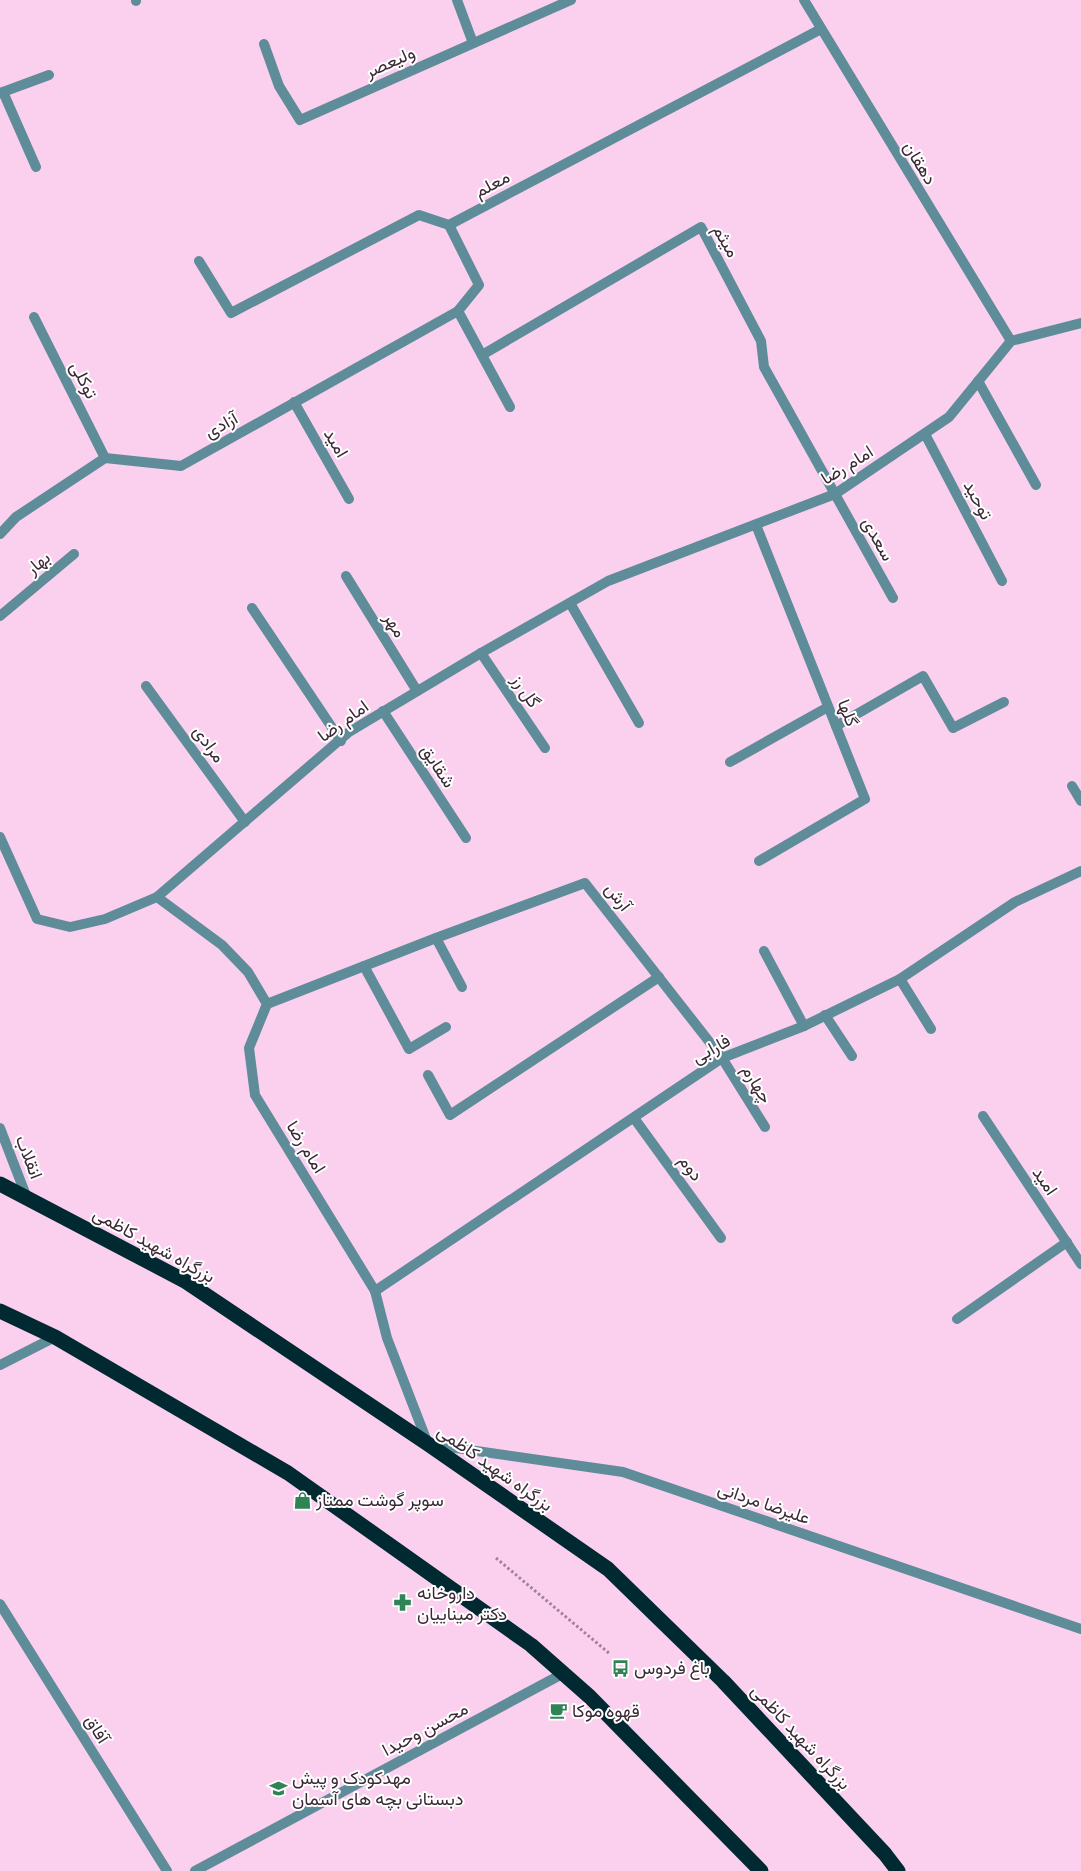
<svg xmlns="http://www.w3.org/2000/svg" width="1081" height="1871" font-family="'PT Sans Narrow',Vazirmatn,sans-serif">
<rect width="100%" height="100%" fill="#fbd0ef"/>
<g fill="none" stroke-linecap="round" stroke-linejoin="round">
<polyline stroke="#a08197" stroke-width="3" stroke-dasharray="2.5 2.5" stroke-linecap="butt" points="496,1558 610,1654"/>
<g stroke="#5e8c99" stroke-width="10">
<polyline points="136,0 136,1"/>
<polyline points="457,0 473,43"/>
<polyline points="804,0 1011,341"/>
<polyline points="264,44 279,86 300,120 571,0"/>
<polyline points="3,92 36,167"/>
<polyline points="0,93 49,75"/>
<polyline points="449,225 479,285 458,311 510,407"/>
<polyline points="199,261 231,313 419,215 449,225 821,29"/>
<polyline points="34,317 105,458"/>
<polyline points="482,355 701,227 761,341 764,367 893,598"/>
<polyline points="978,381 1036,485"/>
<polyline points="294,402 349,499"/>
<polyline points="925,434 1002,581"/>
<polyline points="756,525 865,799 759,861"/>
<polyline points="0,534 16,517 105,458 181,466 458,311"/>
<polyline points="346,576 417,691"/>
<polyline points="570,603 639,723"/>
<polyline points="252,608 341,741"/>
<polyline points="0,616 74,554"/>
<polyline points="481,653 545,748"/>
<polyline points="146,686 245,822"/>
<polyline points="383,711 466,838"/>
<polyline points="836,726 923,676 953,728 1004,702"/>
<polyline points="730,762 828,707"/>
<polyline points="1072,786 1081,801"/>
<polyline points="0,837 37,919 70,927 105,919 157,897 222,945 248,972 267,1004 249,1048 255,1095 375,1291 387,1338 428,1444 623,1472 1081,1629"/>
<polyline points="157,897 349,732 481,653 608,581 835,494 949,417 1011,341 1081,323"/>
<polyline points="436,938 462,987"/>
<polyline points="764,951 804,1026"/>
<polyline points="364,966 409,1049 446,1027"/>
<polyline points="900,979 931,1029"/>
<polyline points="267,1004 436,938 585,883 722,1058 765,1127"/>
<polyline points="825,1015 852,1056"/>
<polyline points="428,1075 450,1115 659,977"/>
<polyline points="983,1116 1081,1264"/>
<polyline points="634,1118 721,1238"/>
<polyline points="0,1128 27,1198"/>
<polyline points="375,1291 722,1058 804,1026 900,979 1015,902 1081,871"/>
<polyline points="957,1319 1067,1242"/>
<polyline points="0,1365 55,1337"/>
<polyline points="0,1604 167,1871"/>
<polyline points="195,1871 564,1673"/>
</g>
<g stroke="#002932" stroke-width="15">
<polyline points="0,1184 185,1281 428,1444 608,1569 723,1681 885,1854 898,1871"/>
<polyline points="0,1311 55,1337 288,1473 531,1645 590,1697 761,1871"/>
</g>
</g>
<defs>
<symbol id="shop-bare" viewBox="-9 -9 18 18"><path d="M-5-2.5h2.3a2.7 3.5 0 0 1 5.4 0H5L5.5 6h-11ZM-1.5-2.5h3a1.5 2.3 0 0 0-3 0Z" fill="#2f8456" stroke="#fff" stroke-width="2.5" paint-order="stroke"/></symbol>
<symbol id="pharmacy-bare" viewBox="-9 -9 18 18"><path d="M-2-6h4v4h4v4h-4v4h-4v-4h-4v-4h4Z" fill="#2f8456" stroke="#fff" stroke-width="2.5" paint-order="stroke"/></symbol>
<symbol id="bus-bare" viewBox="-9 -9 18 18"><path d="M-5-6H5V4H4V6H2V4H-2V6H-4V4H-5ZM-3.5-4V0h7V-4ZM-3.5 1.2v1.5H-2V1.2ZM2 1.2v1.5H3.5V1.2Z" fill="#2f8456" stroke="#fff" stroke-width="2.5" paint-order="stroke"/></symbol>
<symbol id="cafe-bare" viewBox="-9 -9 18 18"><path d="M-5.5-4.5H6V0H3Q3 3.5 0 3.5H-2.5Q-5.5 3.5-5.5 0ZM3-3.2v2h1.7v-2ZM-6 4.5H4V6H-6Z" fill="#2f8456" stroke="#fff" stroke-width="2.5" paint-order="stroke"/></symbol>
<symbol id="school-bare" viewBox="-9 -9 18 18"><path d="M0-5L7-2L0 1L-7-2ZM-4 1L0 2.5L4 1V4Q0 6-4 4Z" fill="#2f8456" stroke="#fff" stroke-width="2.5" paint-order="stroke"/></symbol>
</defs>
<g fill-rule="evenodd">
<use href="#shop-bare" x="290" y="1488" width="25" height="25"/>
<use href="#pharmacy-bare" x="390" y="1590" width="25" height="25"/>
<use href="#bus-bare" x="608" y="1656" width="25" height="25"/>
<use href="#cafe-bare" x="546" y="1698" width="25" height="25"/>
<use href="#school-bare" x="266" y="1776" width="25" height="25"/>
</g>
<g text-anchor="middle" stroke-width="4" stroke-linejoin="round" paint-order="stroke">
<g font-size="18" fill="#3b2a36" stroke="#fff">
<text transform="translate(390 62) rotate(-24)" y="6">ولیعصر</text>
<text transform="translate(920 163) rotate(59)" y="6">دهقان</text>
<text transform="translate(492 184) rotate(-28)" y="6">معلم</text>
<text transform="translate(726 241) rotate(60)" y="6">میثم</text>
<text transform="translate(84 380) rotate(63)" y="6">توکلی</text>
<text transform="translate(221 425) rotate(-29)" y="6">آزادی</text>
<text transform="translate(336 443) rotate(60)" y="6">امید</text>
<text transform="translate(847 465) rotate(-32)" y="6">امام رضا</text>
<text transform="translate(978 500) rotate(62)" y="6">توحید</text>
<text transform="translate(878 539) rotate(61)" y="6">سعدی</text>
<text transform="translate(38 563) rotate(-40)" y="6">بهار</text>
<text transform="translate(395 625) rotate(59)" y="6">مهر</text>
<text transform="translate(526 691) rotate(56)" y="6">گل رز</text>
<text transform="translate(848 713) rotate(68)" y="6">گلها</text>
<text transform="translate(343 721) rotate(-36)" y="6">امام رضا</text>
<text transform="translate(209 744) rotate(54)" y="6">مرادی</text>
<text transform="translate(438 766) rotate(57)" y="6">شقایق</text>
<text transform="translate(618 897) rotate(52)" y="6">آرش</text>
<text transform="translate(711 1049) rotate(-29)" y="6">فارابی</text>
<text transform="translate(757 1084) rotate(59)" y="6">چهارم</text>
<text transform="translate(306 1147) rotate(58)" y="6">امام رضا</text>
<text transform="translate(29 1157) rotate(69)" y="6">انقلاب</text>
<text transform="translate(691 1168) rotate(54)" y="6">دوم</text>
<text transform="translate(1045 1181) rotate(56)" y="6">امید</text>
<text transform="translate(154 1245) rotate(29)" y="6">بزرگراه شهید کاظمی</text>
<text transform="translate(495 1468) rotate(35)" y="6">بزرگراه شهید کاظمی</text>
<text transform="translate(764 1503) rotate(19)" y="6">علیرضا مردانی</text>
<text transform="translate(97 1729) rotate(58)" y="6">آفاق</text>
<text transform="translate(425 1729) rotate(-28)" y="6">محسن وحیدا</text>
<text transform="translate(801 1737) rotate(47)" y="6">بزرگراه شهید کاظمی</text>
</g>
<g font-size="18" fill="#3b2a36" stroke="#fff" text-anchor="start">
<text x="316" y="1506">سوپر گوشت ممتاز</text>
<text x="417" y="1599">داروخانه<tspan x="417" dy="21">دکتر میناییان</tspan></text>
<text x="634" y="1674">باغ فردوس</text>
<text x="572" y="1717">قهوه موکا</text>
<text x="292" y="1784">مهدکودک و پیش<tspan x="292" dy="21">دبستانی بچه های آسمان</tspan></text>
</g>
</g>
</svg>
